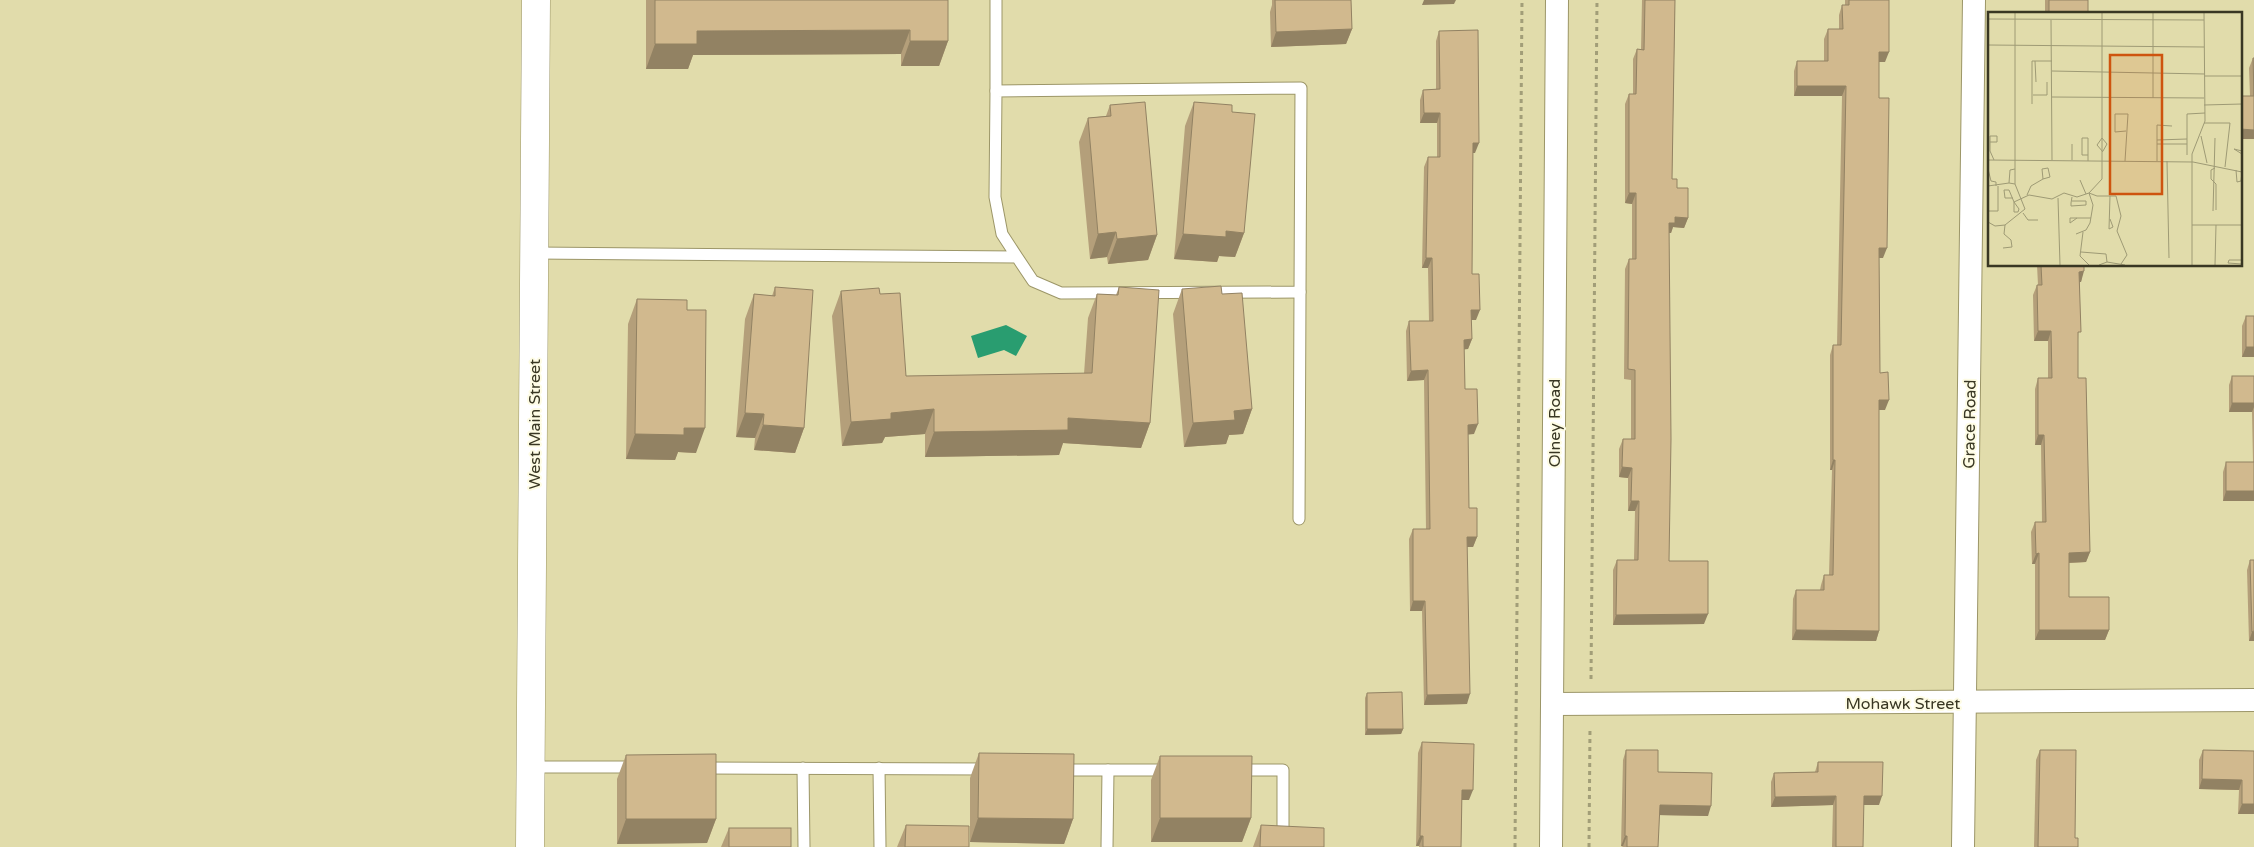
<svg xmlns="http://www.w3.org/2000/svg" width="2254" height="847" font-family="'Varela Round',sans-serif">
<rect width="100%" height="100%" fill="#e1dcab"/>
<polygon fill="#299d70" points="1006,325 1027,336 1016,356 1004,350 978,358 971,336"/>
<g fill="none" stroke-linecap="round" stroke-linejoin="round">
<defs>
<g id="service">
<polyline points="996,0 996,91"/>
<polyline points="535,253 1017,257 1033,281 1061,293 1300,292 1301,88 996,91 995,197 1002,234 1017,257"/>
<polyline points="1299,519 1300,292"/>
<polyline points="531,767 636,767"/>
<polyline points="702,768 989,769"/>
<polyline points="803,768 804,847"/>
<polyline points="879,768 880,847"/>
<polyline points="1060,770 1108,770 1107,847"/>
<polyline points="1108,770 1169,770"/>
<polyline points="1237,770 1283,770 1283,834"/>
</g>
<g id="minor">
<polyline points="1552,704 2254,700"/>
<polyline points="1551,847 1557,0"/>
<polyline points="1963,847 1974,0"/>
</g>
<polyline id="primary" points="530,847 536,0"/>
</defs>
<use href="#service" stroke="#9c9668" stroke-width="13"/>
<use href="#minor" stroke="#9c9668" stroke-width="24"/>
<use href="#primary" stroke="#9c9668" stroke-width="29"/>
<g stroke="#a29e78" stroke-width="3" stroke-dasharray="4 4" stroke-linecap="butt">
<polyline points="1591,679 1597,0"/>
<polyline points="1515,847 1522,0"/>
<polyline points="1589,847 1590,728"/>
</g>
<use href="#service" stroke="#fff" stroke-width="11"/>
<use href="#minor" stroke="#fff" stroke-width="22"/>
<use href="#primary" stroke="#fff" stroke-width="28"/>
</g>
<g fill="#b49f7a">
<polygon points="646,0 948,0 948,41 939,66 901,66 901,54 693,55 688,69 646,69"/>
<polygon points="1272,0 1351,0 1352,29 1346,44 1271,47 1270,12 1272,5"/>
<polygon points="1642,0 1675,0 1672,179 1677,188 1688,218 1684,228 1673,227 1671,233 1669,233 1669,561 1704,624 1613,625 1613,570 1617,560 1634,560 1635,511 1628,511 1628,478 1619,477 1619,449 1623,439 1631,439 1631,380 1624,379 1625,269 1629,259 1632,259 1632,204 1625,203 1625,104 1629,94 1633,94 1633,59 1637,49 1641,50"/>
<polygon points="1845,0 1889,0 1885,62 1879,62 1879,98 1883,258 1879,258 1880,373 1885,410 1879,410 1879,631 1876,641 1792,640 1793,599 1796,590 1820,590 1821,585 1824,575 1829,575 1832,470 1830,470 1830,355 1833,345 1837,345 1842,96 1794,96 1794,71 1797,61 1824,61 1824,39 1828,29 1839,29 1839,15 1842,5 1845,5"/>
<rect x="2045" y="0" width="43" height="14"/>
<polygon points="1439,31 1475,153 1473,153 1472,274 1476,320 1471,320 1472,339 1468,349 1464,349 1465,389 1474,434 1468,434 1469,508 1477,537 1473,547 1467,547 1467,704 1424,705 1422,611 1410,611 1409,539 1413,529 1426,529 1424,380 1407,381 1406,331 1409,321 1429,321 1428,268 1422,268 1424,167 1428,157 1437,157 1437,123 1420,123 1420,100 1423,90 1436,89 1436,41"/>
<polygon points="2253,58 2254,58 2254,139 2240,139 2240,96 2250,96 2249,68"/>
<polygon points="1194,102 1232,112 1244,233 1235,257 1219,256 1217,262 1174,259 1185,126"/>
<polygon points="1110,105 1157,235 1148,260 1108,264 1107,257 1090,259 1079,142 1088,118 1106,116"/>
<polygon points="2037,265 2084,265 2081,282 2080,282 2078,340 2078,378 2090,552 2086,562 2069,563 2069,597 2109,630 2105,640 2035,640 2035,564 2032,564 2031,532 2035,522 2042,522 2041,445 2035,445 2035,389 2038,378 2048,378 2048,341 2034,341 2033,295 2037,285 2038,285"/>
<polygon points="775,287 804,428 795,453 754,450 755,438 736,437 745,319 754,294 772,296"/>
<polygon points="1119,287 1150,423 1141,448 1063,443 1059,455 925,457 925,434 885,437 882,443 842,446 832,316 841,291 880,294 906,376 1084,374 1088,318 1097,294 1116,295"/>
<polygon points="1182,289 1222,294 1252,409 1243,434 1229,435 1226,444 1184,447 1173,314"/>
<polygon points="637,299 687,310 696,453 678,452 675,460 626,459 628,324"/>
<polygon points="2246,316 2254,357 2242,357 2242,326"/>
<polygon points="2232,376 2254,376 2254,501 2223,501 2223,472 2226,462 2253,462 2252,412 2229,412 2229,385"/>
<polygon points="2250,560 2254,641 2249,641 2247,570"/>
<polygon points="1367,693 1403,729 1401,734 1365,735 1365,698"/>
<polygon points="1422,742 1469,800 1462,800 1461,847 1419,847 1419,846 1416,846 1418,753"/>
<polygon points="1626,750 1658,772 1708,816 1659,815 1658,847 1623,847 1621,846 1623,760"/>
<polygon points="2040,750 2075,838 2078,847 2034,847 2036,760"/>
<polygon points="2203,750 2254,751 2254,814 2238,814 2239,790 2199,789 2199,760"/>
<polygon points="979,753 1073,819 1064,844 970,842 970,778"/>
<polygon points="626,755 716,819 707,843 617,844 617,779"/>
<polygon points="1160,756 1251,818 1242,842 1151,842 1151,780"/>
<polygon points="1818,762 1879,805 1863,805 1863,847 1832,847 1833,805 1771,807 1771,782 1774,773 1815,772"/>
<polygon points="906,825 969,847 897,847"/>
<polygon points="1261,825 1324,847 1253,847"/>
<polygon points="729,828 791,847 721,847"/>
</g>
<g fill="#928263">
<polygon points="1424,0 1456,0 1454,4 1422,5"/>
<polygon points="1352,29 1346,44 1271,47 1276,32"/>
<polygon points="910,30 901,54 693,55 688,69 646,69 655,44 697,31"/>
<polygon points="910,41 948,41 939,66 901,66"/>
<polygon points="1879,52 1889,52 1885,62 1876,62"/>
<polygon points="1797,86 1846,86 1842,96 1794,96"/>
<polygon points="1424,113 1440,113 1437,123 1420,123"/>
<polygon points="2240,129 2254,130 2254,139 2240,139"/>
<polygon points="1473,143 1479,143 1475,153 1470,153"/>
<polygon points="1629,193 1636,193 1632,204 1625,203"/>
<polygon points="1675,217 1688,218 1684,228 1673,227 1671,233 1665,233 1669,223"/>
<polygon points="1226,231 1244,233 1235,257 1219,256 1217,262 1174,259 1183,234"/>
<polygon points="1116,232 1107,257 1090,259 1098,234"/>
<polygon points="1157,235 1148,260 1108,264 1117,239"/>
<polygon points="1879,248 1887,248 1883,258 1875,258"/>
<polygon points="1426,258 1432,258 1428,268 1422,268"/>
<polygon points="2084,271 2081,282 2076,282 2079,272"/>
<polygon points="1471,310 1480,310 1476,320 1467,320"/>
<polygon points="2038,331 2051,331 2048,341 2034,341"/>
<polygon points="1472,339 1468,349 1460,350 1464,340"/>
<polygon points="2246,347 2254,347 2254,357 2242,357"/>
<polygon points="1428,370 1424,380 1407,381 1411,371"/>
<polygon points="1879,400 1889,400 1885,410 1876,410"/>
<polygon points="2232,403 2254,403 2254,407 2252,412 2229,412"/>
<polygon points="934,409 925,434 885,437 882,443 842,446 851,422 891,413"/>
<polygon points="1252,409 1243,434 1229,435 1226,444 1184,447 1193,423 1234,411"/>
<polygon points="745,413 764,414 755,438 736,437"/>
<polygon points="1068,418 1150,423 1141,448 1063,443 1059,455 925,457 934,432"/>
<polygon points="1478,424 1474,434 1464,435 1468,425"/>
<polygon points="763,425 804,428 795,453 754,450"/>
<polygon points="684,428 705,428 696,453 678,452 675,460 626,459 635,434"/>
<polygon points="2038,435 2044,435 2041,445 2035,445"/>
<polygon points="1833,460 1835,460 1832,470 1830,470"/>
<polygon points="1622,467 1632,468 1628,478 1619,477"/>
<polygon points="2226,491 2254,491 2254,501 2223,501"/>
<polygon points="1631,501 1639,501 1635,511 1628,511"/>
<polygon points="1467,537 1477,537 1473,547 1463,547"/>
<polygon points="2090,552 2086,562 2065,563 2069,553"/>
<polygon points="2039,553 2035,564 2032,564 2036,554"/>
<polygon points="1413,601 1425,601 1422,611 1410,611"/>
<polygon points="1708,614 1704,624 1613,625 1616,615"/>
<polygon points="1796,630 1879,631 1876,641 1792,640"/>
<polygon points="2039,630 2109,630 2105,640 2035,640"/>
<polygon points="2254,631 2254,641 2249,641 2252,632"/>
<polygon points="1470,694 1467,704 1424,705 1427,695"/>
<polygon points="1367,729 1403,729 1401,734 1365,735"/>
<polygon points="2202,779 2242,780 2239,790 2199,789"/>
<polygon points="1462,790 1473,790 1469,800 1458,800"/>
<polygon points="1836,796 1833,805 1771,807 1775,797"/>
<polygon points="1864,796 1882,796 1879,805 1860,805"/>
<polygon points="2242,804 2254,804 2254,814 2238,814"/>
<polygon points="1660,805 1711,806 1708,816 1656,815"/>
<polygon points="978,818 1073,819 1064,844 970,842"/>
<polygon points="1160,818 1251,818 1242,842 1151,842"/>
<polygon points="626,819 716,819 707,843 617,844"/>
<polygon points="1420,836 1423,836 1419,846 1416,846"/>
<polygon points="1625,836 1627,836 1623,846 1621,846"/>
</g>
<g fill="#d1b98e" stroke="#928263">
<polygon points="655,0 948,0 948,41 910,41 910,30 697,31 697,44 655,44"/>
<polygon points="1275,0 1351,0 1352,29 1276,32"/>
<polygon points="1645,0 1675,0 1672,179 1677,179 1677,188 1688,188 1688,218 1675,217 1675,223 1669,223 1671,439 1669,561 1708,561 1708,614 1616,615 1617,560 1638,560 1639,501 1631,501 1632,468 1622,467 1623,439 1635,439 1635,370 1628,369 1629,259 1636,259 1636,193 1629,193 1629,94 1636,94 1637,49 1644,50"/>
<polygon points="1849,0 1889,0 1889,52 1879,52 1879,98 1889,98 1887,248 1879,248 1880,373 1888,372 1889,400 1879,400 1879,631 1796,630 1796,590 1824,590 1824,575 1833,575 1835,460 1833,460 1833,345 1841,345 1846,86 1797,86 1797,61 1828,61 1828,29 1843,29 1842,5 1849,5"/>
<rect x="2049" y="0" width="39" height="14"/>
<polygon points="1478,30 1479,143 1473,143 1472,274 1479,274 1480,310 1471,310 1472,339 1464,340 1465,389 1477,389 1478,424 1468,425 1469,508 1477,508 1477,537 1467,537 1470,694 1427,695 1425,601 1413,601 1413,529 1430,529 1428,370 1411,371 1409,321 1433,321 1432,258 1426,258 1428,157 1440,157 1440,113 1424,113 1423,90 1440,89 1439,31"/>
<polygon points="2253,58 2254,58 2254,130 2240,129 2240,96 2254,96"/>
<polygon points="1145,102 1157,235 1117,239 1116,232 1098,234 1088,118 1111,116 1110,105"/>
<polygon points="1194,102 1232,105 1232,112 1255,114 1244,233 1226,231 1226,237 1183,234"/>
<polygon points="2041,265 2084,265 2084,271 2079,272 2081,332 2078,332 2078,378 2086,378 2090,552 2069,553 2069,597 2109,597 2109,630 2039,630 2039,553 2036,554 2035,522 2046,522 2044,435 2038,435 2038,378 2052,378 2051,331 2038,331 2037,285 2042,285"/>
<polygon points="1221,286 1222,294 1242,293 1252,409 1234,411 1235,420 1193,423 1182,289"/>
<polygon points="775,287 813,290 804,428 763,425 764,414 745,413 754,294 775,296"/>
<polygon points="1119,287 1159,290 1150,423 1068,418 1068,430 934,432 934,409 891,413 891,419 851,422 841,291 879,288 880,294 900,293 906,376 1092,373 1097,294 1118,295"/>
<polygon points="637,299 687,300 687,310 706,310 705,428 684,428 684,435 635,434"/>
<rect x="2246" y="316" width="8" height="31"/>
<rect x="2232" y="376" width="22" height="27"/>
<rect x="2226" y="462" width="28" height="29"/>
<polygon points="2250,560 2254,560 2254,631 2252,632"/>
<polygon points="1402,692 1403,729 1367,729 1367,693"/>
<polygon points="1422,742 1474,744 1473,790 1462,790 1461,847 1423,847 1423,836 1420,836"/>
<polygon points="1626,750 1658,750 1658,772 1712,773 1711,806 1660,805 1658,847 1627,847 1627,836 1625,836"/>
<polygon points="2040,750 2076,750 2075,838 2078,838 2078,847 2038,847"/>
<polygon points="2203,750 2254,751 2254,804 2242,804 2242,780 2202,779"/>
<polygon points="979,753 1074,754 1073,819 978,818"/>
<polygon points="716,754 716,819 626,819 626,755"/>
<polygon points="1160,756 1252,756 1251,818 1160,818"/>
<polygon points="1818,762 1883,762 1882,796 1864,796 1863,847 1836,847 1836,796 1775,797 1774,773 1818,772"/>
<polygon points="906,825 969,826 969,847 905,847"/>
<polygon points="1261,825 1324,828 1324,847 1260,847"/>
<rect x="729" y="828" width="62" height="19"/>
</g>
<g text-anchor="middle" stroke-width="4" stroke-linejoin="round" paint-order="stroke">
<g font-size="16" fill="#393723" stroke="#fefce4">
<text transform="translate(1554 423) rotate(-90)" y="6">Olney Road</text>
<text transform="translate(534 424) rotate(-90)" y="6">West Main Street</text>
<text transform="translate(1969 424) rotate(-89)" y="6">Grace Road</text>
<text x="1903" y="709">Mohawk Street</text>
</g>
</g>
<g transform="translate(1988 12)">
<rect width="254" height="254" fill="#e1dcab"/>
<path fill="none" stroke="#9e9a75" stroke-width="1" d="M 165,0 L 165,86M 0,7 L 216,8M 63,8 L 64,148M 0,33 L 216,35M 47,49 L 48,70M 64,59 L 217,62M 217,64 L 254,64M 45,83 L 59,83 L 59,70M 64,85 L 216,86M 44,92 L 44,49 L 64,49M 216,93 L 254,92M 216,111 L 242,111 L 237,155M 213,124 L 219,151M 169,128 L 199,127M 2,130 L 9,130 L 9,124 L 2,124 L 2,139 L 6,148M 169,132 L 199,132M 115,139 L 119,132 L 114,126 L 109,133 L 115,140M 254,139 L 246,137 L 254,142M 100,143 L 94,143 L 94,126 L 100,126 L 100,149M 199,143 L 199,102 L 217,101M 0,148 L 205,150 L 254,160M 84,148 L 84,132M 137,149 L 140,102 L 127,102 L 127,120 L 138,119M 169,149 L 169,113 L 184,114M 179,149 L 181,246M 227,156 L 223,158 L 223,167 L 228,172 L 228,198M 0,157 L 3,169 L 8,170 L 8,174M 27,157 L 22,158 L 21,171 L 27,172M 248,158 L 249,170 L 253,169 L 254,160M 92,168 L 98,182M 0,174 L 21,171M 101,181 L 109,184 L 128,184 L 133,204 L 129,219 L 139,243 L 133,252M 39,183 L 43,174 L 55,167 L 54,157 L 60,156 L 62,165 L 55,167M 122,184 L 121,217 L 125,215 L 122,207M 25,186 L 17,186 L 16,178 L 21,178 L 26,190 L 41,183 L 64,187 L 76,181 L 89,185 L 101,181 L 114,167 L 114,0M 70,186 L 72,253M 84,189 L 98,189 L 98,193 L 83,194 L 83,191 L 84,185M 26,190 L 31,197 L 30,200 L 26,200 ZM 0,199 L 10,199 L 10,174M 225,199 L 227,126M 35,201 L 40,208 L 50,208M 89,206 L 82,211 L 82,206 L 103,206M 0,210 L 7,214 L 17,213 L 37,197 L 27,172 L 27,0M 204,213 L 254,213M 95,220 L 92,244 L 101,253M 88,222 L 98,218 L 102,211 L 105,193 L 101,181M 15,236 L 24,235 L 23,228 L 16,222 L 17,213M 93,240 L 118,242 L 119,250M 254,248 L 241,248 L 240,251 L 254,252M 111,253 L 119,250 L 137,253M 204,253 L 204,142 L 217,109 L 216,0M 227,253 L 228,213"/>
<path fill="#ce540f" fill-opacity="0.15" stroke="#ce540f" stroke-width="2.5" d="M 122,43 L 174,43 L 174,182 L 122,182 Z"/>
<rect width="254" height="254" fill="none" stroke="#393723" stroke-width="2.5"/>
</g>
</svg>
